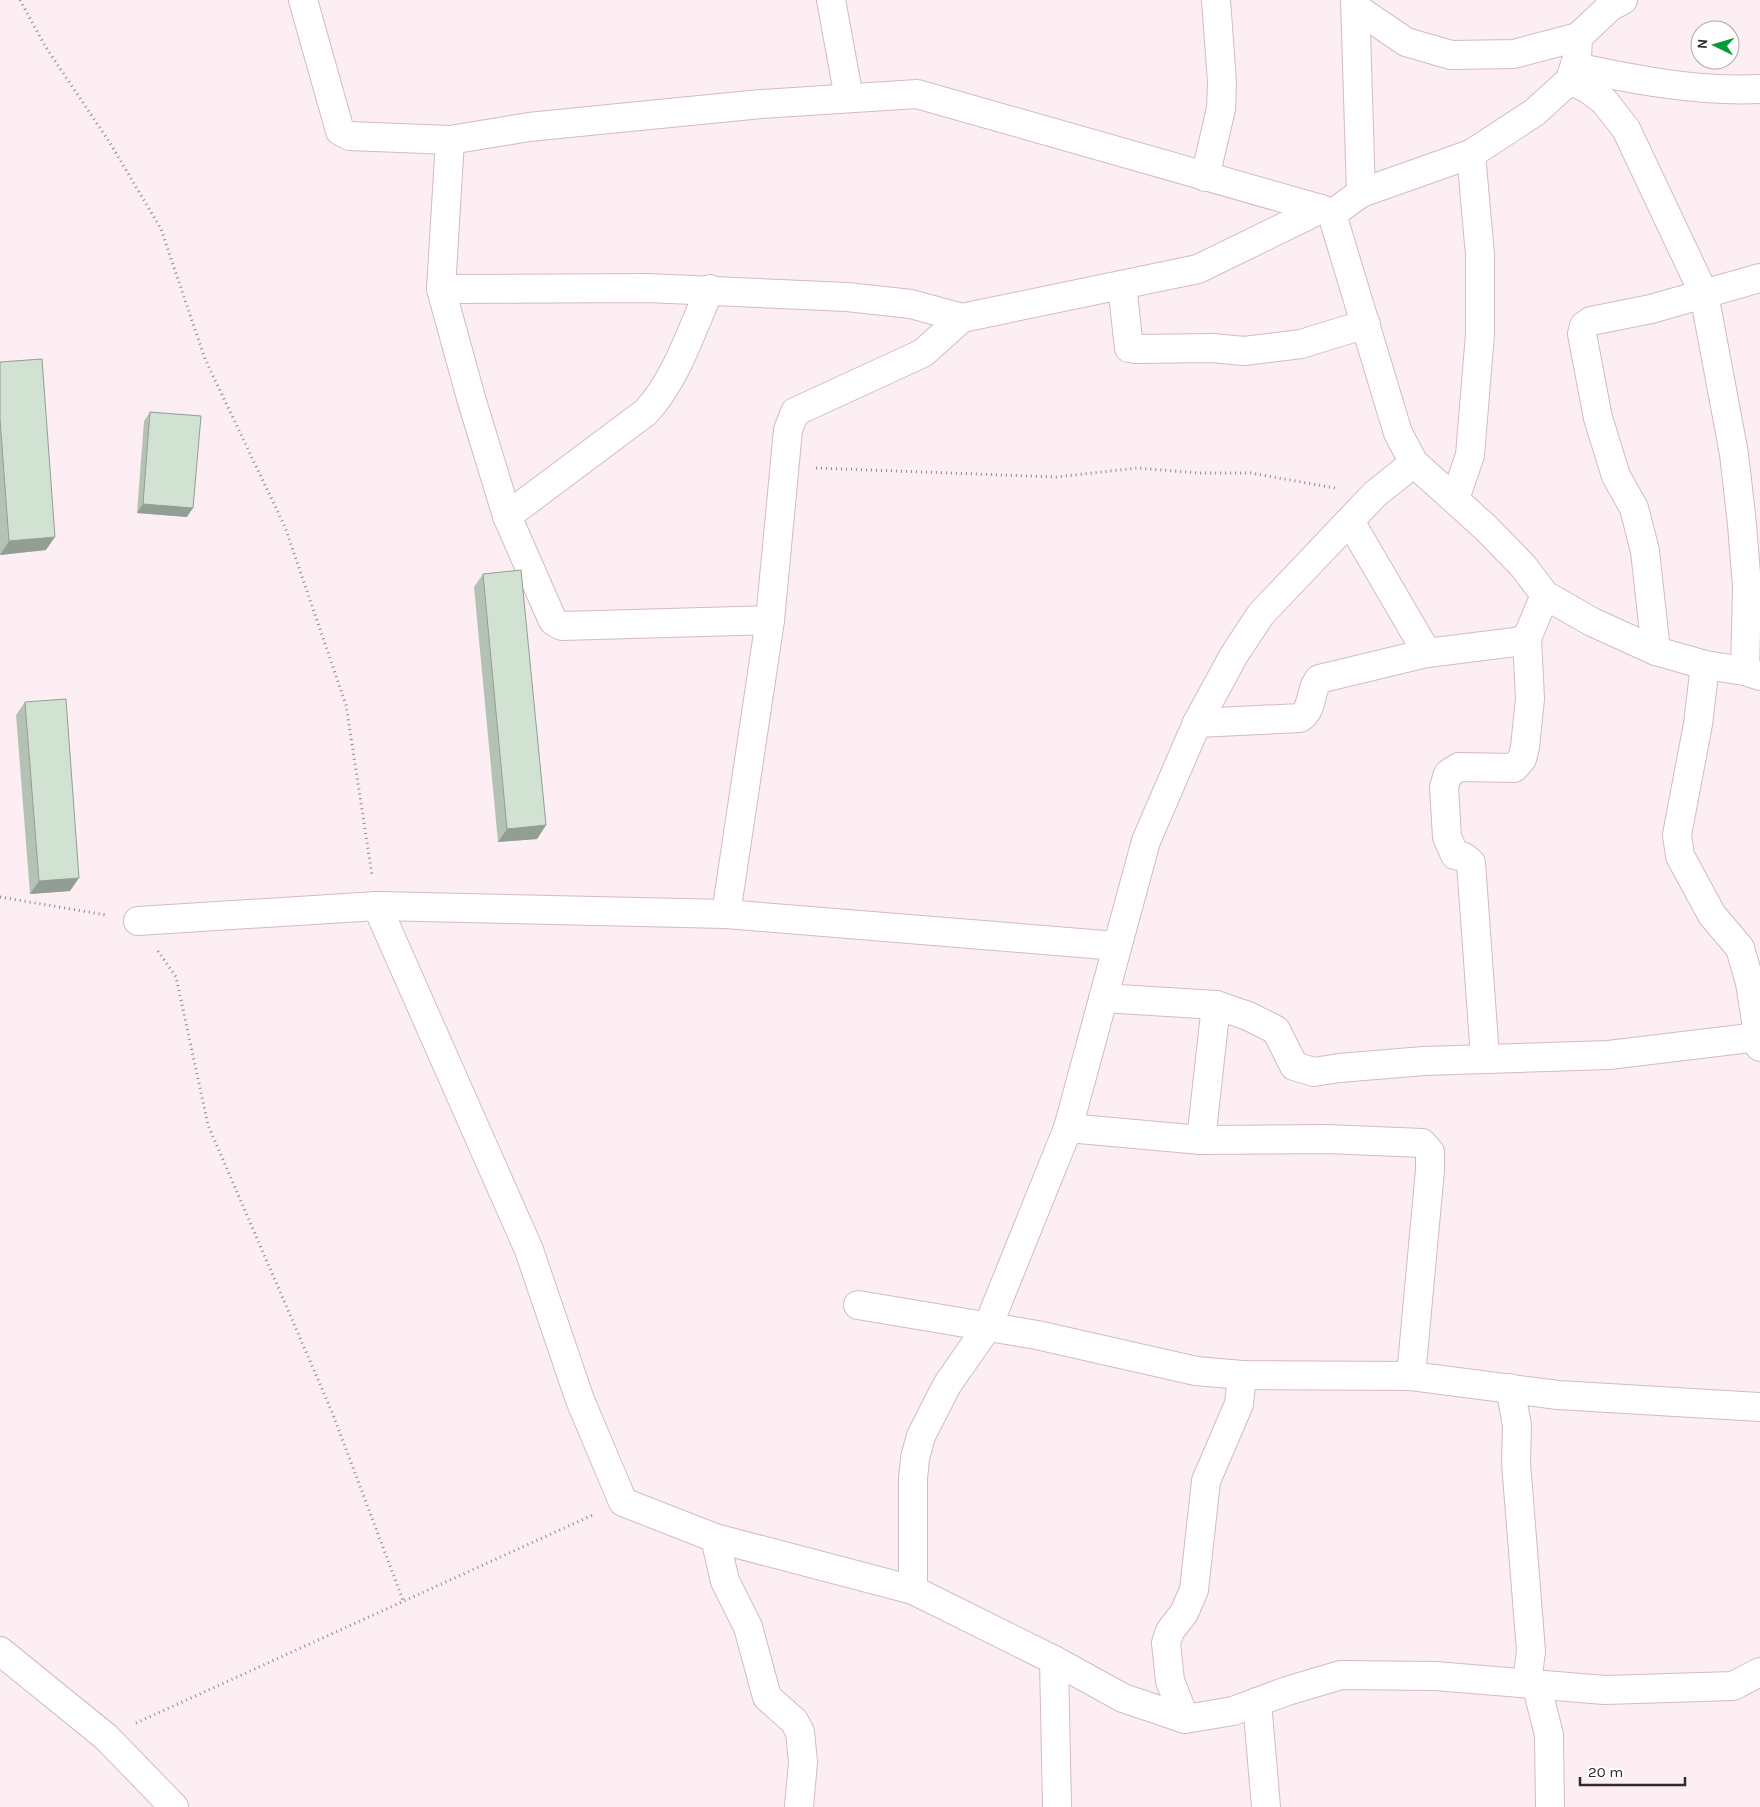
<svg xmlns="http://www.w3.org/2000/svg" width="1760" height="1807" font-family="Karla,sans-serif">
<rect width="100%" height="100%" fill="#fdeef4"/>
<g fill="none" stroke-linecap="round" stroke-linejoin="round">
<defs>
<g id="minor">
<polyline points="303,0 340,131 349,136 450,140"/>
<polyline points="831,0 849,98"/>
<polyline points="1355,0 1361,193"/>
<polyline points="1356,8 1406,42 1451,55 1514,54 1578,37"/>
<path d="M 1575,67 C 1636,80 1698,92 1760,89"/>
<polyline points="1570,80 1588,89 1604,101 1626,129 1704,294 1734,454 1742,524 1747,587 1745,671"/>
<polyline points="1205,177 1221,109 1222,82 1216,0"/>
<polyline points="1332,214 1398,433 1414,463 1486,528 1523,566 1545,595 1592,622 1656,651 1705,665 1745,671 1760,676"/>
<polyline points="1122,285 1129,348 1135,349 1212,348 1244,351 1301,344 1366,324"/>
<polyline points="441,289 648,288 847,297 911,304 962,318"/>
<polyline points="1455,499 1470,455 1480,334 1480,255 1471,154"/>
<path d="M 507,516 L 646,412 C 677,378 691,331 710,289"/>
<polyline points="1350,521 1427,653"/>
<polyline points="770,620 562,626 553,621 507,516 471,398 441,289 450,140 529,127 619,118 761,104 917,94 1321,209"/>
<polyline points="1656,651 1645,551 1634,508 1616,476 1598,418 1582,334 1584,326 1591,321 1651,309 1760,278"/>
<polyline points="1705,665 1698,724 1677,835 1680,856 1712,915 1740,948 1750,983 1760,1047"/>
<path d="M 1197,723 L 1300,718 C 1314,709 1309,691 1319,679 L 1427,653 L 1515,642 L 1527,638 L 1545,595"/>
<polyline points="377,906 529,1250 580,1400 623,1502 715,1538 913,1590 1054,1660 1123,1698 1185,1719 1233,1711 1287,1691 1341,1675 1435,1676 1605,1690 1733,1686 1760,1672"/>
<polyline points="726,914 770,620 788,430 795,412 923,353 962,318 1198,269 1321,209 1332,214 1361,193 1471,154 1535,112 1570,80 1577,58 1578,37 1610,7 1623,0"/>
<polyline points="138,921 377,906 726,914 1117,946"/>
<polyline points="1103,998 1216,1005 1248,1016 1276,1030 1294,1066 1314,1072 1339,1068 1424,1061 1609,1055 1758,1037"/>
<polyline points="1485,1057 1471,863 1464,857 1455,855 1447,837 1444,787 1448,774 1459,767 1514,768 1522,759 1525,747 1530,699 1527,638"/>
<polyline points="1068,1128 1201,1140 1326,1139 1422,1143 1430,1152 1430,1170 1411,1376"/>
<polyline points="1201,1140 1216,1005"/>
<polyline points="858,1305 1037,1335 1196,1371 1242,1375 1411,1376 1558,1395 1760,1407"/>
<polyline points="1510,1388 1517,1425 1516,1463 1531,1651 1527,1683"/>
<polyline points="715,1538 725,1581 748,1627 767,1697 794,1721 800,1732 803,1762 799,1807"/>
<polyline points="913,1590 913,1479 915,1458 921,1436 947,1385 988,1326 1068,1128 1146,841 1197,723 1234,655 1261,614 1375,494 1414,463"/>
<polyline points="0,1651 106,1737 174,1807"/>
<polyline points="1054,1660 1057,1807"/>
<polyline points="1536,1683 1549,1735 1550,1807"/>
<polyline points="1257,1702 1266,1807"/>
<polyline points="1185,1719 1170,1681 1166,1643 1170,1631 1184,1613 1194,1590 1206,1481 1239,1404 1242,1375"/>
</g>
</defs>
<use href="#minor" stroke="#d2bbc4" stroke-width="30"/>
<g stroke="#93878c" stroke-width="3" stroke-dasharray="1 4" stroke-linecap="butt">
<polyline points="20,0 45,46 110,143 161,229 205,359 285,527 346,705 372,875"/>
<polyline points="816,468 1056,477 1137,468 1199,473 1251,473 1335,488"/>
<polyline points="0,897 106,915"/>
<polyline points="158,951 176,977 208,1125 332,1412 404,1603"/>
<polyline points="136,1723 595,1514"/>
</g>
<use href="#minor" stroke="#fff" stroke-width="28"/>
</g>
<g fill="#b4c2b5">
<polygon points="0,362 46,550 0,555"/>
<polygon points="150,412 187,517 137,513 144,421"/>
<polygon points="483,574 546,825 537,839 498,842 474,587"/>
<polygon points="25,702 70,891 30,894 16,715"/>
</g>
<g fill="#929e93">
<polygon points="143,504 193,508 187,517 137,513"/>
<polygon points="55,537 46,550 0,555 9,541"/>
<polygon points="546,825 537,839 498,842 507,829"/>
<polygon points="79,878 70,891 30,894 39,881"/>
</g>
<g fill="#d1e2d2" stroke="#929e93">
<polygon points="42,359 55,537 9,541 0,419 0,362"/>
<polygon points="150,412 201,416 193,508 143,504"/>
<polygon points="521,570 546,825 507,829 483,574"/>
<polygon points="66,699 79,878 39,881 25,702"/>
</g>
<g transform="translate(1715 45) rotate(275)"><circle r="24" fill="#ffffff" stroke="#ada9ab"/>
<path d="M0-4L9 19L0 12L-9 19Z" fill="#049b34"/>
<text y="-8" font-size="14" font-weight="bold" text-anchor="middle" fill="#32292c">N</text>
</g>
<path d="M1580 1777v8h105v-8" fill="none" stroke="#32292c" stroke-width="2.5"/>
<text x="1588" y="1777" font-size="15" fill="#32292c" stroke="#ffffff" stroke-width="4" paint-order="stroke">20 m</text>
</svg>
